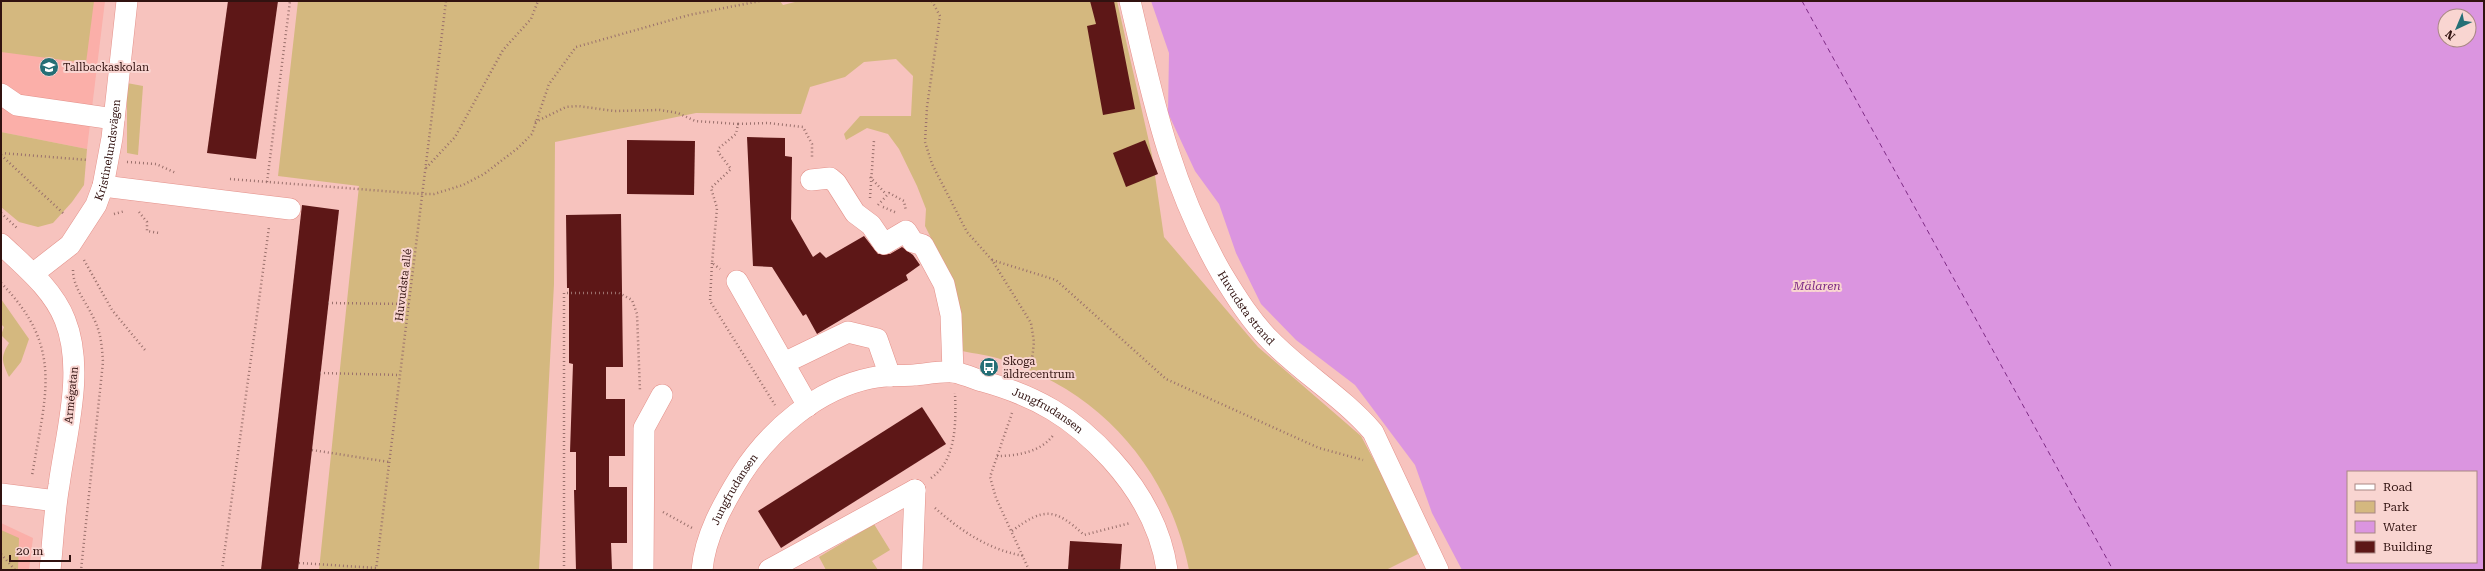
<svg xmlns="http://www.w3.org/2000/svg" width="2485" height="571" font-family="'Roboto Serif',serif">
<rect width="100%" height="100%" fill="#f7c3be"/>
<g fill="#fbafa9">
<polygon points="1,1 105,1 87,149 1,132"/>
<polygon points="1,523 33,538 29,570 1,570"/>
</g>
<g fill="#d4b87f">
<polygon points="1,1 94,1 86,63 1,52"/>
<path d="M 298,1 L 780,1 L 783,5 L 799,1 L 1117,1 L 1152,155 L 1164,237 L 1258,347 L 1361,436 L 1394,498 L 1418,554 L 1386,570 L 1189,570 C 1169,469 1101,392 1003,360 C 990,355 975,354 962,351 L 950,276 L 925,226 L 926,209 L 917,186 L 899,149 L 888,134 L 867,128 L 846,140 L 844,134 L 860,116 L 911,116 L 913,76 L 896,59 L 864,62 L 845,77 L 810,87 L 801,114 L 696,113 L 555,142 L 554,284 L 539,570 L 319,570 L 359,186 L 278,176 Z"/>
<polygon points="127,83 143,86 138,155 127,153"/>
<polygon points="1,132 87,149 84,185 72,202 53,223 38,227 19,222 1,207"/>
<path d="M 1,299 L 29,339 L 21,362 L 9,377 C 2,361 0,358 9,343 L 1,335 L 4,327 L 1,324 Z"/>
<polygon points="874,524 890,550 872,561 878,570 826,570 819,557"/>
<polygon points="1,530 19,538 18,570 1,570"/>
</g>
<path fill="#db95e0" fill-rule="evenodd" d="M 1151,1 L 2484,1 L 2484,570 L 1462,570 L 1432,513 L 1415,465 L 1355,385 L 1296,340 L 1261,304 L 1236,253 L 1219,204 L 1195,171 L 1168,113 L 1169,53 ZM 2445,16 L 2469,16 L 2469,40 L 2445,40 ZM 2348,472 L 2476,472 L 2476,562 L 2348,562 Z"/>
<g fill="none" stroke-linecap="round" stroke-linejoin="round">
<polyline stroke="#7e2b85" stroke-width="1" stroke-dasharray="5 4" stroke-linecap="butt" points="1802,1 2113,570"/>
</g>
<g fill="#5d1717">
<polygon points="228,1 278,1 256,159 207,153"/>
<polygon points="1090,1 1114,1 1135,109 1103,115 1087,26 1096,24"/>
<polygon points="747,137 785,138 785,156 792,157 791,219 813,257 820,252 826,258 864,236 878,254 890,254 902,247 913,255 920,265 906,275 908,280 817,334 806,314 803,316 772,267 753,266"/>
<polygon points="627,140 695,141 694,195 627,194"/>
<polygon points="1145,140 1158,174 1126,187 1113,153"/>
<polygon points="302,205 339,210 312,450 298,570 261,570"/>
<polygon points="621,214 623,367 606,367 606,399 625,399 625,456 609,456 609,487 627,487 627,543 611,543 612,570 576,570 574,490 576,490 576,452 570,452 573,364 569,363 569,288 567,288 566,215"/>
<polygon points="922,407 946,444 781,548 758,511"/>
<polygon points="1070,541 1122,544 1120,570 1068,570"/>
</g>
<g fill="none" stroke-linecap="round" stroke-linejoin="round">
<defs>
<g id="minor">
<path id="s1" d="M 1130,1 C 1153,100 1170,184 1222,274 C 1236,297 1251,321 1270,340 C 1302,373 1343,397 1373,432 L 1438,570"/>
<polyline points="1,94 17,105 114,119"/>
<polyline points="811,180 830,178 836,183 855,213 871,225 884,244 906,231 913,242 923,245 944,284 951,315 953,372"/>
<polyline points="103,186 290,209"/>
<path d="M 1,244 C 24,266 53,289 65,320 C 85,370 66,433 59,485 C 54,513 53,542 50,570"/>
<path id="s2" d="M 34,273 L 70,245 L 96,205 L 103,186 L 112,138 L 127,1"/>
<polyline points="737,281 808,406"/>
<polyline points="784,363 848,332 877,339 890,376"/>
<polyline points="1,494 56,501"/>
<polyline points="643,570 644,428 662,395"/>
<path id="s3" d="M 702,570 C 705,536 723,504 741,475 C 769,431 817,389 871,378 C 884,375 900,376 914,375 C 926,374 941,371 954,372 C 963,374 973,378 982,381 C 1036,396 1073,417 1111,459 C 1139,490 1161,528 1167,570"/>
<polyline points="769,570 915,490"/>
<polyline points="912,570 915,490"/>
</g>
</defs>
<use href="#minor" stroke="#e4918a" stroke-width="22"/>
<g stroke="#9a706c" stroke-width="2.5" stroke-dasharray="1 3" stroke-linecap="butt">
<polyline points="932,1 940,16 927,107 925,142 932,164 967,232 992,260 1031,323 1034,342 1031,368"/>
<polyline points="535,122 566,107 578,106 614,111 660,110 678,113 695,121 738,124 736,134 719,148 718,152 731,169 711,188 717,208 712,263 720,269"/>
<polyline points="738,124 768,123 803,127 812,144 812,159"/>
<polyline points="1,153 88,160"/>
<polyline points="1,155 65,215"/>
<polyline points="127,162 156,164 176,173"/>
<polyline points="426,168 455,137 503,50 531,19 538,1"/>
<polyline points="870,177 886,194"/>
<polyline points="230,179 422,194 434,194 463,185 484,174 518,148 532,134 549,84 576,47 689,15 760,1"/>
<polyline points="267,182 290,1"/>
<polyline points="870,198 874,140"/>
<polyline points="878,205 889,193 904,201 906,211"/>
<polyline points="883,207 897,213"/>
<polyline points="139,212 147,222 147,231 159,233"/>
<polyline points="1,213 17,228"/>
<polyline points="114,214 125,211"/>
<polyline points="84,260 112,310 145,350"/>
<polyline points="992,260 1056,280 1166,379 1319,448 1363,460"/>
<polyline points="712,263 710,301 775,405"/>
<path d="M 73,270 C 73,288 87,303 94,319 C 101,333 102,347 103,362 L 81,570"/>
<path d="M 1,283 C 65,348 45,395 32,476"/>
<polyline points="328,303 409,304"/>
<polyline points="320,373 400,375"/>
<polyline points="1012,413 990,477 996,498 1029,570"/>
<polyline points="312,450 389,462"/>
<path d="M 997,456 C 1017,456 1042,452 1054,434"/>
<path d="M 931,478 C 957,460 956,421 955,393"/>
<path d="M 935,508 C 961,531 989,550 1024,556"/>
<polyline points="663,512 692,528"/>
<path d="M 1012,531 C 1044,507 1055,508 1084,535 L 1130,523"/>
<polyline points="1,554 15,570"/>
<polyline points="299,563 377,568"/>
<polyline points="222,570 269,227"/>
<polyline points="376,570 446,1"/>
<polyline points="564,570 564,293 619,293 632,300 637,314 640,391"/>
</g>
<use href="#minor" stroke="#fff" stroke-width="21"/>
</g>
<defs>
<symbol id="school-disc" viewBox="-11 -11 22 22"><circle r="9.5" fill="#256f76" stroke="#f9d5d1"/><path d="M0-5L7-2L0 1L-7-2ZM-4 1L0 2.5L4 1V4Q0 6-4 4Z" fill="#fff"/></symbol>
<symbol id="bus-disc" viewBox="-11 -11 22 22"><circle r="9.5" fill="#256f76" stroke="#f9d5d1"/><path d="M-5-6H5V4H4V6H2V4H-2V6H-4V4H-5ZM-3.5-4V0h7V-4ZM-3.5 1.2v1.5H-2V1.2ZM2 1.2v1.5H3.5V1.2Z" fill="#fff"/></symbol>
</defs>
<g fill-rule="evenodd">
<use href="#school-disc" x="38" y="56" width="22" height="22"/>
<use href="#bus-disc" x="978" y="356" width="22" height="22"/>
</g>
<g text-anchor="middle" stroke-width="4" stroke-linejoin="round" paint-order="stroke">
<g font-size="11" fill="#311210" stroke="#f9d5d1" text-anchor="start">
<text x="63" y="71">Tallbackaskolan</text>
<text x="1003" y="365">Skoga<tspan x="1003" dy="13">äldrecentrum</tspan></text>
</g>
<g font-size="11" fill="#311210" stroke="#f9d5d1">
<text dy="4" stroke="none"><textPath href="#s2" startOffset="150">Kristinelundsvägen</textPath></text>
<text transform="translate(403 285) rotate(-83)" y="4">Huvudsta allé</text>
<text dy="4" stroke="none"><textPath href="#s1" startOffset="331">Huvudsta strand</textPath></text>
<text transform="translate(71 395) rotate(-84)" y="4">Armégatan</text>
<text dy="4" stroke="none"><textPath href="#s3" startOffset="455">Jungfrudansen</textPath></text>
<text dy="4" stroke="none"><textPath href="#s3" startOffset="88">Jungfrudansen</textPath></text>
</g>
<g font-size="12" font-style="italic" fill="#7e2b85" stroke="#f9d5d1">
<text x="1817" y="290">Mälaren</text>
</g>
</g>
<rect width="2485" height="571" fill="none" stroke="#311210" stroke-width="4"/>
<rect x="2347" y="471" width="130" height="92" fill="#f9d5d1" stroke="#a98784"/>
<rect x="2355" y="484" width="20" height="6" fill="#ffffff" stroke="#a98784"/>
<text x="2383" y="491" font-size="12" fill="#311210">Road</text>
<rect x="2355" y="501" width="20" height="12" fill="#d4b87f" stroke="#a98784"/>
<text x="2383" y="511" font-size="12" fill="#311210">Park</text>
<rect x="2355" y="521" width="20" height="12" fill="#db95e0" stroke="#a98784"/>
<text x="2383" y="531" font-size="12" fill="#311210">Water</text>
<rect x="2355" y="541" width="20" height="12" fill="#5d1717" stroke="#a98784"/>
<text x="2383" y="551" font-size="12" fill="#311210">Building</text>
<g transform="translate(2457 28) rotate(224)"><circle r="19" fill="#f9d5d1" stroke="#a98784"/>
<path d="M0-3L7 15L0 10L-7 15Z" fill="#256f76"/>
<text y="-6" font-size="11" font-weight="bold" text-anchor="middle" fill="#311210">N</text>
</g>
<path d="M10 555v6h60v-6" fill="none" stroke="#311210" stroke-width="2"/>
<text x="16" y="555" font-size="12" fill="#311210" stroke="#f9d5d1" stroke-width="3" paint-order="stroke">20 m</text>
</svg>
